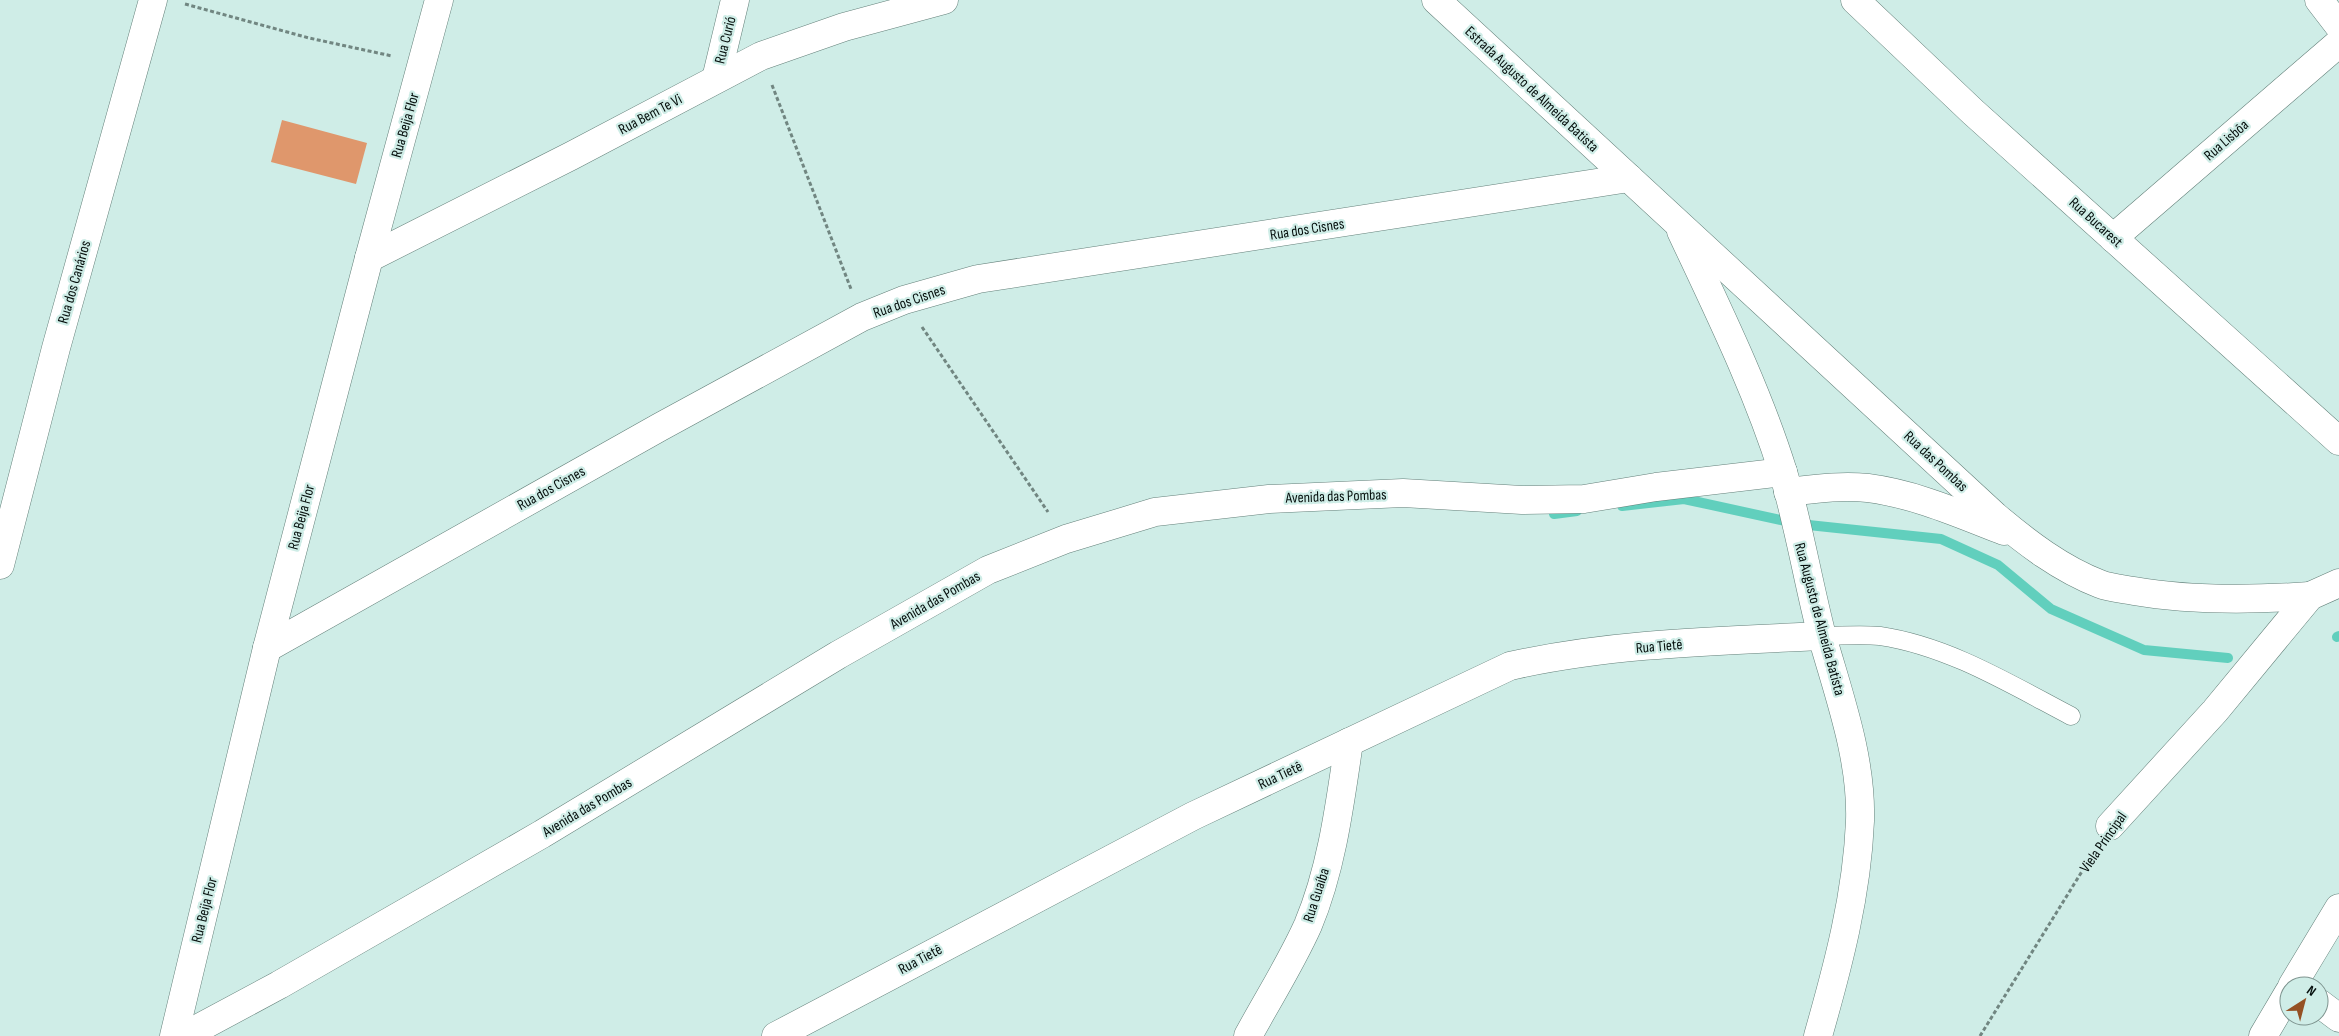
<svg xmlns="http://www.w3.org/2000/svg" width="2339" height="1036" font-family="'Sofia Sans Condensed',sans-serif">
<rect width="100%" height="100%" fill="#cfede7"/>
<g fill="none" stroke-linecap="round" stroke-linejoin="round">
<g stroke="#61cfbd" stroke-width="10">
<polyline points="1622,506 1684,499 1799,524 1941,539 1998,565 2051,609 2144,650 2228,658"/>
<polyline points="1554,514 1577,511"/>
<polyline points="2337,637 2339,636"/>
</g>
</g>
<polygon fill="#df976c" points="282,120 367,143 356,184 271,162"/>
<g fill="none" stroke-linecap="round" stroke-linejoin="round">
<defs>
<path id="lane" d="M 1822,636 C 1841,636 1861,634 1880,636 C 1948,646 2010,684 2071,716"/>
<g id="street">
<path d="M 1436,0 L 1995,516 C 2027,543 2061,569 2100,584 C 2110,588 2123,589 2134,591 C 2191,601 2252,600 2310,596"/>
<polyline points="1855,0 1973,112 2339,441"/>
<polyline points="2319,0 2339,26"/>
<polyline points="716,79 735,0"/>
<path d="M 1681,231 C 1718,310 1757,389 1783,472 C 1799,526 1808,582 1822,636 C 1839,696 1862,758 1860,821 C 1857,895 1838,966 1818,1036"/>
<polyline points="2113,238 2339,43"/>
<polyline points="369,258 571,156 761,56 844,27 944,0"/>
<path d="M 1788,492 C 1814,489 1841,485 1868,488 C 1915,494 1960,514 2004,531"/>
<polyline points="0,565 56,348 153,0"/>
<polyline points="267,648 660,427 862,317 904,300 978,279 1629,178"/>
<polyline points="2110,826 2215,711 2310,596 2339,583"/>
<polyline points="2292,986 2339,908"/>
<polyline points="2319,1003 2339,1018"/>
<polyline points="174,1036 267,648 369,258 439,0"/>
<polyline points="184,1036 279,985 542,834 838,655 988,570 1066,539 1155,512 1269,499 1403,493 1522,500 1584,499 1656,487 1783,472"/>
<path d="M 776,1036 L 1193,816 L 1510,666 C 1612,643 1718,641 1822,636"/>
<path d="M 1248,1036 C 1268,999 1291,963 1308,925 C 1332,868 1340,803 1349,742"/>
<polyline points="2263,1036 2289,992"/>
</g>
</defs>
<use href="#lane" stroke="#64807a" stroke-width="19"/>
<use href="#street" stroke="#64807a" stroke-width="29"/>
<g stroke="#718681" stroke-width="3" stroke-dasharray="4 2.5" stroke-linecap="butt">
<polyline points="185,4 309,38 392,56"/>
<polyline points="772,85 851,289"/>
<polyline points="922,327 1048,512"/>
<polyline points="1980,1036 2094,852"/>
</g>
<use href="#lane" stroke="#fff" stroke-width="18"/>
<use href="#street" stroke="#fff" stroke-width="28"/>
</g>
<g text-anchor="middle" stroke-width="4.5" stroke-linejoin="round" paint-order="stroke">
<g font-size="15" fill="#050e0c" stroke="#cfede7">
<text transform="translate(725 40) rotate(-76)" y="5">Rua Curió</text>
<text transform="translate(1532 89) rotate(43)" y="5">Estrada Augusto de Almeida Batista</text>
<text transform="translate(650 114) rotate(-28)" y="5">Rua Bem Te Vi</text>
<text transform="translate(405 125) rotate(-74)" y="5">Rua Beija Flor</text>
<text transform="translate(2226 140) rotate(-41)" y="5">Rua Lisbôa</text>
<text transform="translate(2096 222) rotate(42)" y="5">Rua Bucarest</text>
<text transform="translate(1307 229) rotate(-9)" y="5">Rua dos Cisnes</text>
<text transform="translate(74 282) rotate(-74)" y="5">Rua dos Canários</text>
<text transform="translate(909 301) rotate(-19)" y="5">Rua dos Cisnes</text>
<text transform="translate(1936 461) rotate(43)" y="5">Rua das Pombas</text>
<text transform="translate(551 488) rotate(-29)" y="5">Rua dos Cisnes</text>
<text transform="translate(1336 496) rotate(-2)" y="5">Avenida das Pombas</text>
<text transform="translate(301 517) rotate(-75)" y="5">Rua Beija Flor</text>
<text transform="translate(935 600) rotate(-30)" y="5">Avenida das Pombas</text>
<text transform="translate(1820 619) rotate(75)" y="5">Rua Augusto de Almeida Batista</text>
<text transform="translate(1659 646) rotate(-5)" y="5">Rua Tietê</text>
<text transform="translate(1280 775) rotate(-25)" y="5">Rua Tietê</text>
<text transform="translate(587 807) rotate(-31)" y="5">Avenida das Pombas</text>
<text transform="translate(2103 842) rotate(-55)" y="5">Viela Principal</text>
<text transform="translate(1316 895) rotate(-72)" y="5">Rua Guaíba</text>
<text transform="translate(204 910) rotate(-76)" y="5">Rua Beija Flor</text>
<text transform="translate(920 959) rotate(-28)" y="5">Rua Tietê</text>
</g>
</g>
<g transform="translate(2304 1001) rotate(36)"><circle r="24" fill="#cfede7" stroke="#7e948f"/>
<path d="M0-4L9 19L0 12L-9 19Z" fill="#955124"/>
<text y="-8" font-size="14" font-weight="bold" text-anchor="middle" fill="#050e0c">N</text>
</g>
</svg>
